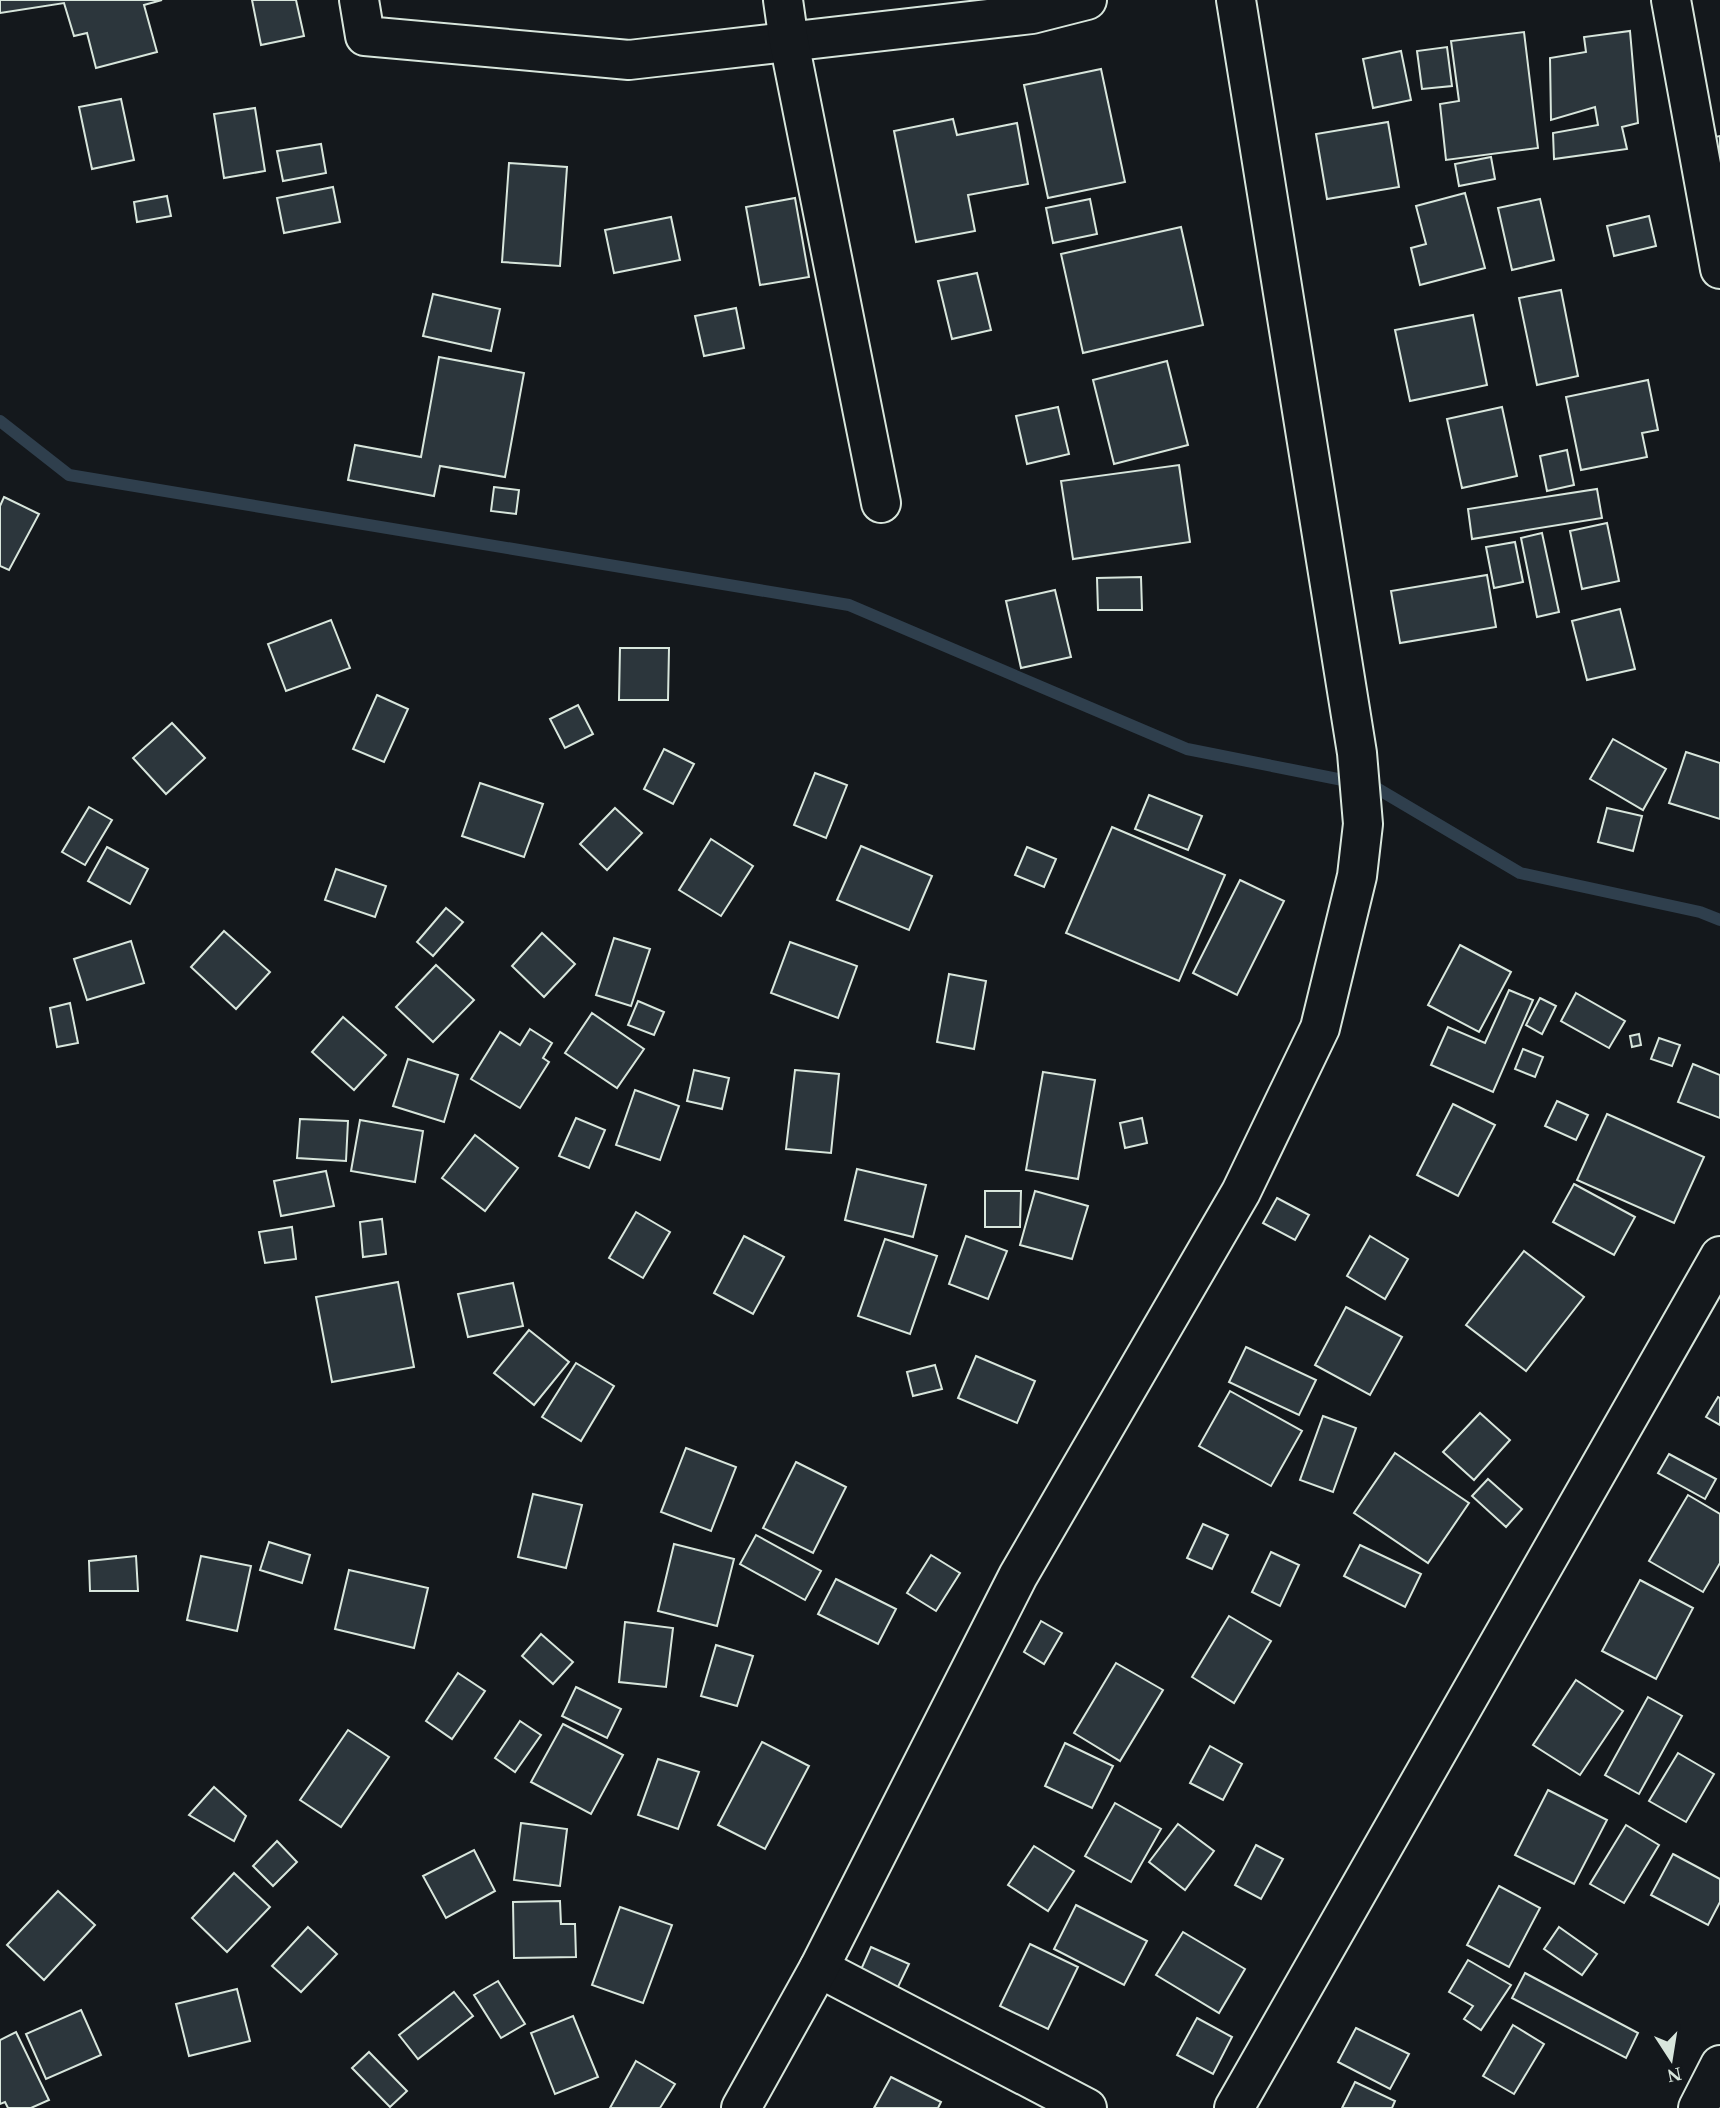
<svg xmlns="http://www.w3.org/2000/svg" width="1720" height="2108" font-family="Georgia,serif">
<rect width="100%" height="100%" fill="#14181c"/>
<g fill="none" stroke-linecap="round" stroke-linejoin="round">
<polyline stroke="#2f3f4d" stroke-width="12" points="0,421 69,475 849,605 1187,749 1373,786 1520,873 1700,912 1720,920"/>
</g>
<g fill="#2c363c" stroke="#d8e6dc" stroke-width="2">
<polygon points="0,0 162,0 144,5 157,52 96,68 87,33 74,36 64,3 0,13"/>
<polygon points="252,0 296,0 304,36 261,45"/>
<polygon points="1630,31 1638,123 1622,127 1627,149 1554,159 1553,133 1598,125 1595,107 1551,120 1550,58 1586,52 1584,37"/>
<polygon points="1524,32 1538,148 1446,160 1440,104 1459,101 1451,41"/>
<polygon points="1447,47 1452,86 1422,89 1417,51"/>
<polygon points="1401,51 1411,100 1373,108 1363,59"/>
<polygon points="1101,69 1125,182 1048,198 1024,85"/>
<polygon points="121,99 134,160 92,169 79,107"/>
<polygon points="255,108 265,171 224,178 214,114"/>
<polygon points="953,119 957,135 1017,123 1028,184 968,195 975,231 916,242 894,131"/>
<polygon points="1388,122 1399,187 1327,199 1316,134"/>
<polygon points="1720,136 1720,171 1710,138"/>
<polygon points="321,144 326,173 283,181 277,151"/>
<polygon points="1491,157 1495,179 1459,186 1455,164"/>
<polygon points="509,163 567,167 560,266 502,262"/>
<polygon points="333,187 340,222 284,233 277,198"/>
<polygon points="1465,193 1485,268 1420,285 1411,248 1426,244 1416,206"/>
<polygon points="167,196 171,216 137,222 134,202"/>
<polygon points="795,198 809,277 760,285 746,207"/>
<polygon points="1090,199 1097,234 1053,243 1046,208"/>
<polygon points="1540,199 1554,260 1512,270 1498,208"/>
<polygon points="1649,216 1656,246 1614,256 1607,226"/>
<polygon points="671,217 680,260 614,273 605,230"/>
<polygon points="1181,227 1203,325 1083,353 1061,254"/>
<polygon points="977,273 991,330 952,339 938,281"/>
<polygon points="1561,290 1578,376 1537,385 1519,298"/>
<polygon points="433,294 500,309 491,351 423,336"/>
<polygon points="736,308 744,348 704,356 695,316"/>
<polygon points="1473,315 1487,385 1410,401 1395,330"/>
<polygon points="439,357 524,373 505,477 440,466 434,496 348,480 355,445 421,457"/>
<polygon points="1167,361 1188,445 1114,464 1093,380"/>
<polygon points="1648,380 1658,430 1642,433 1647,457 1581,470 1566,397"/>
<polygon points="1058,407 1069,454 1027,464 1016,416"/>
<polygon points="1502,407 1517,476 1462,488 1447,419"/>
<polygon points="1567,450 1574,485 1547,491 1540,456"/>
<polygon points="1179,465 1190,542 1073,559 1061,481"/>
<polygon points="494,487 519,490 516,514 491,511"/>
<polygon points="1597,489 1602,518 1472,539 1468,509"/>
<polygon points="4,497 39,514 9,570 0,566 0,506"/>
<polygon points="1607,523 1619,581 1582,589 1570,531"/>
<polygon points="1542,533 1559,612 1537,617 1521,538"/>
<polygon points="1515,542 1523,582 1494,588 1486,547"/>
<polygon points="1487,575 1496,627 1400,643 1391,591"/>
<polygon points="1141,577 1142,610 1098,610 1097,578"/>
<polygon points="1055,590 1071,657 1021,668 1006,601"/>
<polygon points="1620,609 1635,669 1587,680 1572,621"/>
<polygon points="331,620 350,668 286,691 268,644"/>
<polygon points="620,648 669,648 668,700 619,700"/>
<polygon points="377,695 408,709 384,762 353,749"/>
<polygon points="578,705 593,734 565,748 550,719"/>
<polygon points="172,723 205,758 166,794 133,758"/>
<polygon points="1613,739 1666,769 1643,810 1590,779"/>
<polygon points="664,749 694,764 673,804 644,789"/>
<polygon points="1686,752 1720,763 1720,819 1669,803"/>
<polygon points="815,773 847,785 826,838 794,825"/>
<polygon points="480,783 543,804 524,857 462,836"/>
<polygon points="1149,795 1202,816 1188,850 1135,829"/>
<polygon points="89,807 112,820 85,865 62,852"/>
<polygon points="615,808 642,833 607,870 580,844"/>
<polygon points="1607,808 1642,816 1633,851 1598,842"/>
<polygon points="1112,827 1225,875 1179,981 1066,933"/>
<polygon points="711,839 753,866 721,916 679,890"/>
<polygon points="861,846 932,876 909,930 837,900"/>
<polygon points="107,847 148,869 130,904 88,881"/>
<polygon points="1027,847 1056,859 1044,887 1015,875"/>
<polygon points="336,869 386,886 375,917 325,900"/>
<polygon points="1240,880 1284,901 1237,995 1193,973"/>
<polygon points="446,908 463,922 433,956 417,942"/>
<polygon points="224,931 270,972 236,1009 191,967"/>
<polygon points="542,933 575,964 544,997 512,966"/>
<polygon points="614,938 650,949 631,1006 596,995"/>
<polygon points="131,941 144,983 87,1000 74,959"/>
<polygon points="790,942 857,966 838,1018 771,993"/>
<polygon points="1460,945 1511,972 1479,1032 1428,1005"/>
<polygon points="436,965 474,1000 433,1042 396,1007"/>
<polygon points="949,974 986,981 974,1049 937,1042"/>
<polygon points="1509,990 1533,1000 1493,1092 1431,1065 1448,1027 1485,1043"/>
<polygon points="1576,993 1625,1021 1609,1048 1561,1021"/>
<polygon points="1540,998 1556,1006 1542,1034 1526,1025"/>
<polygon points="638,1001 664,1012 654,1035 628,1025"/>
<polygon points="70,1003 78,1043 57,1047 50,1008"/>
<polygon points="592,1013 644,1049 617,1088 565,1053"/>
<polygon points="343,1017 386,1055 354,1090 312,1052"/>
<polygon points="530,1029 552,1043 543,1058 549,1062 520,1108 471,1079 500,1032 520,1045"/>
<polygon points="1639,1034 1641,1045 1632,1047 1630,1036"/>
<polygon points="1659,1038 1680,1045 1672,1066 1651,1059"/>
<polygon points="1523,1049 1543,1057 1535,1077 1515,1069"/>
<polygon points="408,1059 458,1075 444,1122 393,1106"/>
<polygon points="1693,1064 1720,1075 1720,1118 1678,1102"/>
<polygon points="694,1070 729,1078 722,1109 687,1101"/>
<polygon points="795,1070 839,1074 831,1153 786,1149"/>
<polygon points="1043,1072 1095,1080 1078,1179 1026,1170"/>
<polygon points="635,1090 679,1106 660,1160 616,1145"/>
<polygon points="1557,1101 1588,1115 1576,1140 1545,1126"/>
<polygon points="1453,1104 1495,1125 1458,1196 1417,1175"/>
<polygon points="1607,1114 1704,1157 1674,1223 1577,1180"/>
<polygon points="576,1118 605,1130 589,1168 559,1156"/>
<polygon points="1142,1118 1147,1143 1125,1148 1120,1123"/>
<polygon points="300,1119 348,1121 346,1161 297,1158"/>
<polygon points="360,1120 423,1131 415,1182 351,1171"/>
<polygon points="475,1135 518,1168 485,1211 442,1178"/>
<polygon points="857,1169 926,1185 913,1237 845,1220"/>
<polygon points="326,1171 334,1206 281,1216 274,1181"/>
<polygon points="1574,1184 1635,1217 1614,1255 1553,1222"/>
<polygon points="985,1191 1021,1191 1020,1227 985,1227"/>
<polygon points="1035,1191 1088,1206 1072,1259 1020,1245"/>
<polygon points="1277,1198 1309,1215 1295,1240 1263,1223"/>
<polygon points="636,1212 670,1232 643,1278 609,1258"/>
<polygon points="382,1219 386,1254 363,1257 360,1222"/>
<polygon points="292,1227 296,1259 265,1263 259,1232"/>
<polygon points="744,1236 784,1257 753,1314 714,1293"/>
<polygon points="966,1236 1007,1251 988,1299 949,1284"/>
<polygon points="1370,1236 1408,1259 1385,1299 1347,1276"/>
<polygon points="885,1239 937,1256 910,1334 858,1316"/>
<polygon points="1524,1251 1584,1297 1526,1371 1466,1325"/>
<polygon points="398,1282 414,1367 332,1382 316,1297"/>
<polygon points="513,1283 523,1326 468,1337 458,1294"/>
<polygon points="1346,1307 1402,1337 1370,1395 1315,1365"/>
<polygon points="529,1330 569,1362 534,1405 494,1373"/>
<polygon points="1246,1347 1316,1380 1299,1415 1229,1382"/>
<polygon points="976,1356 1035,1381 1017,1423 958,1398"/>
<polygon points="576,1363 614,1386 581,1441 542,1417"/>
<polygon points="935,1365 942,1389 913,1396 907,1372"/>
<polygon points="1230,1391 1302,1431 1271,1486 1199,1446"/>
<polygon points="1718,1397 1720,1398 1720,1425 1706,1417"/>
<polygon points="1480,1413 1510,1440 1474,1480 1443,1452"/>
<polygon points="1323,1416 1356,1428 1333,1492 1300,1480"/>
<polygon points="686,1448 736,1467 711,1531 661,1512"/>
<polygon points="1395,1453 1469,1503 1428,1563 1354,1513"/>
<polygon points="1669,1454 1716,1479 1705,1499 1658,1473"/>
<polygon points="796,1462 846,1487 813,1553 763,1528"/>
<polygon points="1488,1479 1522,1509 1506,1527 1472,1496"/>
<polygon points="533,1494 582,1505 566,1568 518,1557"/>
<polygon points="1688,1495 1720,1514 1720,1563 1703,1592 1649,1561"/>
<polygon points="1203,1524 1228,1535 1212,1569 1187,1558"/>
<polygon points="756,1535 821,1571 805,1600 740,1564"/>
<polygon points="269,1542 310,1555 302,1583 260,1570"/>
<polygon points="674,1544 734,1559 717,1626 658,1611"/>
<polygon points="1360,1545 1421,1574 1405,1607 1344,1576"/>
<polygon points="1271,1552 1299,1565 1280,1606 1252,1592"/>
<polygon points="931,1555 960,1573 936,1611 907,1593"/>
<polygon points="136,1556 138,1591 90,1591 89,1561"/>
<polygon points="201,1556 251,1566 237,1631 187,1620"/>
<polygon points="349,1570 428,1588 414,1648 335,1629"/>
<polygon points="836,1579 896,1609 878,1644 818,1614"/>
<polygon points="1640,1580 1693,1608 1656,1679 1602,1651"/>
<polygon points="1229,1616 1271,1641 1234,1703 1192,1677"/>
<polygon points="1041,1621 1062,1633 1044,1664 1024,1652"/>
<polygon points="625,1622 673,1628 666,1687 619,1682"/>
<polygon points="541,1634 573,1662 553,1684 522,1656"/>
<polygon points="716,1645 753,1656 737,1706 701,1696"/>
<polygon points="1116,1663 1163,1690 1120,1761 1074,1733"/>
<polygon points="458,1673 485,1691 452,1739 426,1721"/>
<polygon points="1576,1680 1623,1711 1580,1775 1533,1745"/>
<polygon points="576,1687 621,1709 607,1738 562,1716"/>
<polygon points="1648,1697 1682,1716 1639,1794 1605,1775"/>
<polygon points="520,1721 541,1735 515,1772 495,1758"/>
<polygon points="563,1724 623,1755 591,1814 531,1782"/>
<polygon points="348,1730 389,1757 341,1827 300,1800"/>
<polygon points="762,1742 809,1766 765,1849 718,1825"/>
<polygon points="1065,1743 1113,1766 1092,1808 1045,1786"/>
<polygon points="1210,1746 1242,1764 1223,1800 1190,1783"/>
<polygon points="1678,1753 1714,1774 1686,1822 1649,1801"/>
<polygon points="658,1759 699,1772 678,1829 638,1815"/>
<polygon points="214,1787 246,1816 234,1841 189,1815"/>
<polygon points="1548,1790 1607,1820 1574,1884 1515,1855"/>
<polygon points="1115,1803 1161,1829 1131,1882 1085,1856"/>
<polygon points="521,1823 567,1829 560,1886 514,1880"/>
<polygon points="1178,1824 1214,1851 1185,1890 1149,1862"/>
<polygon points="1626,1825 1659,1845 1624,1903 1590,1884"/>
<polygon points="277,1841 297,1862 273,1886 253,1866"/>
<polygon points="1256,1845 1283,1859 1261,1899 1235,1885"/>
<polygon points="1034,1846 1074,1871 1048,1911 1008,1885"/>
<polygon points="474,1850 495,1891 446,1918 423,1876"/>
<polygon points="1673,1854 1720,1879 1720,1902 1708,1925 1651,1895"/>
<polygon points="234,1873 270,1907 227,1952 192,1918"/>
<polygon points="1499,1886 1540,1908 1509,1967 1467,1945"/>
<polygon points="58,1891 95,1925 44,1980 7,1945"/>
<polygon points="560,1901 561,1924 575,1924 576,1957 514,1958 513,1902"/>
<polygon points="1076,1905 1147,1941 1124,1985 1054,1949"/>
<polygon points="620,1907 672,1925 643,2003 592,1985"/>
<polygon points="308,1927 337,1954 301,1992 272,1966"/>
<polygon points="1559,1927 1597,1954 1582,1975 1544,1949"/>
<polygon points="1183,1932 1245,1969 1219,2013 1156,1975"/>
<polygon points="1030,1944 1078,1967 1048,2029 1000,2006"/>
<polygon points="871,1947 909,1964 896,1991 859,1974"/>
<polygon points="1468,1960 1511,1985 1481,2030 1464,2019 1473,2006 1449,1992"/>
<polygon points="1525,1973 1638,2033 1626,2058 1512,1998"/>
<polygon points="498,1981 525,2024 501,2038 474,1995"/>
<polygon points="237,1989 250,2041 189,2056 176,2004"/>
<polygon points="454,1992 473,2016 418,2059 399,2035"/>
<polygon points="81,2010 101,2055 46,2079 26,2034"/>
<polygon points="573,2016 598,2077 555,2094 531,2033"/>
<polygon points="1197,2018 1232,2037 1213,2074 1177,2055"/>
<polygon points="1513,2025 1544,2044 1514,2094 1483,2076"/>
<polygon points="1356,2028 1409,2054 1390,2089 1338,2062"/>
<polygon points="16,2032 49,2100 31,2108 8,2108 5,2102 0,2104 0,2040"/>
<polygon points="369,2052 407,2091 390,2107 352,2068"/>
<polygon points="636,2061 675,2084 660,2108 610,2108"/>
<polygon points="891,2077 941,2102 938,2108 874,2108"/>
<polygon points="1355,2082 1395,2101 1392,2108 1342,2108"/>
</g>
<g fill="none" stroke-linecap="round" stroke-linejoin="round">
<defs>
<g id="minor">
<polyline points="359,0 365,36 629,60 1032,14 1087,0"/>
<polyline points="783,0 789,42 881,503"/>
<polyline points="1671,0 1720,269"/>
<polyline points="819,1968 1087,2108"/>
<polyline points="741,2108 819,1968 1018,1576 1241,1192 1320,1028 1357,876 1363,824 1357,753 1236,0"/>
<polyline points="1234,2108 1720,1256"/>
<polyline points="1698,2108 1720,2065"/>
</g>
</defs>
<use href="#minor" stroke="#d8e6dc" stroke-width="42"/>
<use href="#minor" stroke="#14181c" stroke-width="38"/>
</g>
<g transform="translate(1671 2059) rotate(168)" stroke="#14181c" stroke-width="5" paint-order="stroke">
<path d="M0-5L12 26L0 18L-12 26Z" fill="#d8e6dc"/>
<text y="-10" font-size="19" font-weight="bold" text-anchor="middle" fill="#d8e6dc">N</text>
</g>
</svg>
